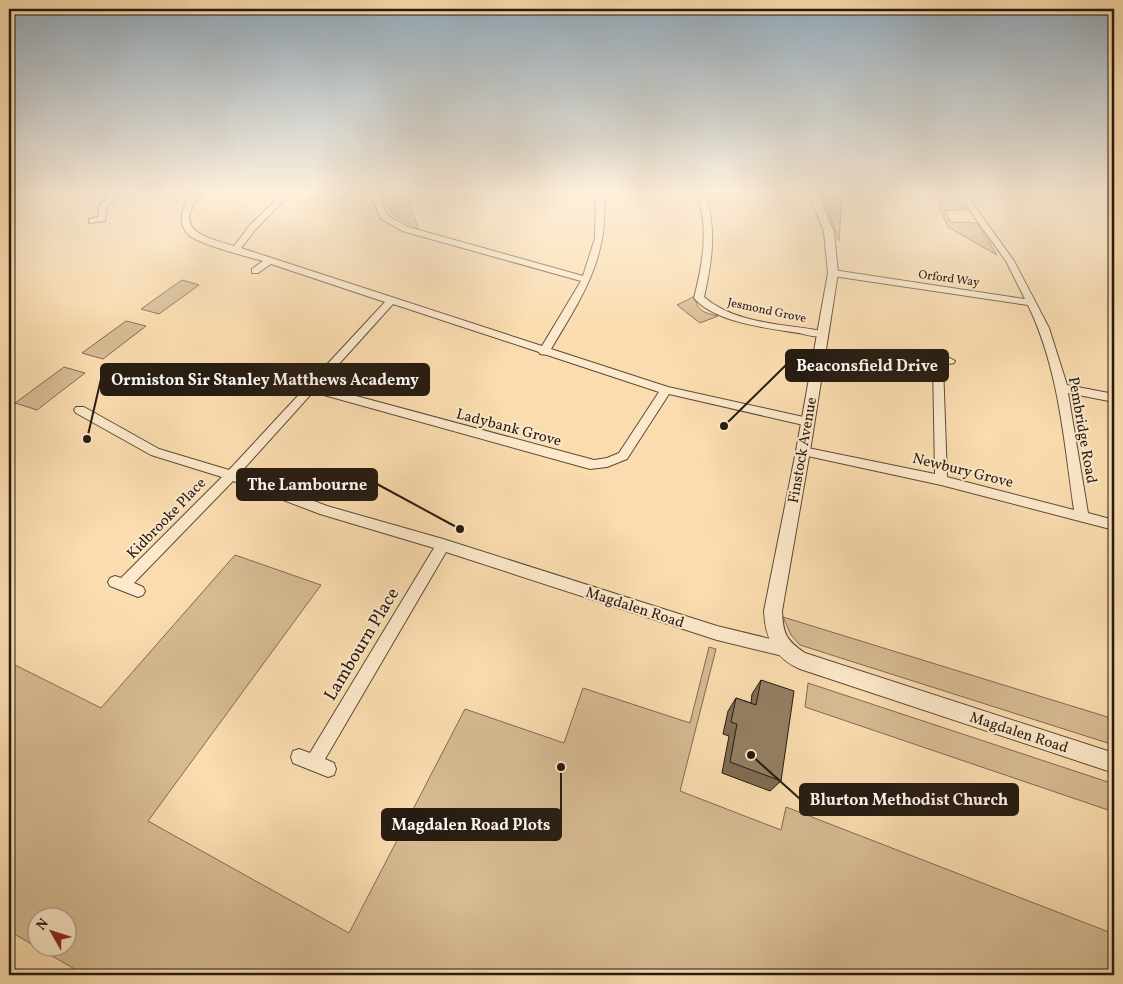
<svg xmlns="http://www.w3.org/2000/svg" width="1123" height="984" font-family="Vollkorn,serif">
<rect width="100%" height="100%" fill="#fadcae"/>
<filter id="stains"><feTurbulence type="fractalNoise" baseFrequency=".004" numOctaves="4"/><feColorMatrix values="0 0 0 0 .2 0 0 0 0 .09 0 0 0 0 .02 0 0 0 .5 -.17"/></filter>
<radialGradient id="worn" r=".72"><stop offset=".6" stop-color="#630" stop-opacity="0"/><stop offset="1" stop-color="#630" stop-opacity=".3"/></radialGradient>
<g fill="#d6bb93" stroke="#7e6b52" fill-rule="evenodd">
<polygon points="389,194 406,194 419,230 392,214 386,202"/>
<polygon points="822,194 842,194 839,241"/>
<polygon points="942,194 952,194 965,210 944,210 951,222 977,223 997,255 948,227 940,210"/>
<polygon points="182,280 199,285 159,314 141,309"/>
<path d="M 695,296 C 696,311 705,313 718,316 L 700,323 L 677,305 Z"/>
<polygon points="126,321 146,326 103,359 82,353"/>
<polygon points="64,367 85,373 37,410 15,403"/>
<path d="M 235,555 L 321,585 L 148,821 L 349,933 L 465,709 L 564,743 L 583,688 L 690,723 L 709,647 L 716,649 L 680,791 L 781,830 L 786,807 L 1114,934 L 1114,975 L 85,975 L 9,931 L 9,662 L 101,708 ZM 68,916 L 68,946 L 38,946 L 38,916 Z"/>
<polygon points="783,617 1114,719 1114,745 800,645 791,635"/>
<polygon points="808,683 1114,784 1114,812 805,707"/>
</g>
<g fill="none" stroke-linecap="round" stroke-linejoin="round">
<defs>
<g id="minor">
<polygon points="111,194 119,194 107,207 105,221 89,223 89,219 98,217 99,206"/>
<path d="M 193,194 L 201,194 C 171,230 204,237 234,246 L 250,225 L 282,194 L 290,194 L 256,229 L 241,248 L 542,346 L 581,281 L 402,231 L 380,218 L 373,199 L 376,194 L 384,194 L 381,199 L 387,215 L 408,227 L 583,276 L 595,238 L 596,194 L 604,194 C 609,258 582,297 551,349 L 668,387 L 808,418 L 814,422 L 812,425 L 808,426 L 669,394 L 627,459 L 607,467 L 590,469 L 313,392 L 240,473 L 327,506 L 443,539 L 717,626 L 783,642 L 788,644 L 791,649 L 788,654 L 783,656 L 717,640 L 446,552 L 325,759 L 334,763 L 336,769 L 334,775 L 328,777 L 293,763 L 291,757 L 293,751 L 299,749 L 310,753 L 434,548 L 320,514 L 233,481 L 134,583 L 143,587 L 145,591 L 143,595 L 138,597 L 110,586 L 108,582 L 110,578 L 115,576 L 121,578 L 222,477 L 151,455 L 76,413 L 74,410 L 76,407 L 84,407 L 159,449 L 229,470 L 385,302 L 271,264 L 258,273 L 252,273 L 252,269 L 263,261 C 248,257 198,244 189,235 C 176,223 182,205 193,194 ZM 393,304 L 539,352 L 540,354 L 547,355 L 659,392 L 619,453 L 607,458 L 594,460 L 319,386 Z"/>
<path d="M 697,194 L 705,194 C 717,228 712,262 704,297 C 735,324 784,324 822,331 L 827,334 L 826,336 C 817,338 807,335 799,333 C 767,328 716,323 694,298 C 703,263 709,229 697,194 Z"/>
<path d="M 958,194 L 966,194 L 1014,261 L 1049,328 L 1067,385 L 1114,394 L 1114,402 L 1068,393 L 1088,513 L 1114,520 L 1114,530 L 941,485 L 803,455 L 797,451 L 803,447 L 935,474 L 933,364 L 921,356 L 926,353 L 940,359 L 950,358 L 955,361 L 954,363 L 943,365 L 947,477 L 1074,510 C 1064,441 1059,369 1028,305 L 833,276 L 829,273 L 833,270 L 1025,299 L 1006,261 Z"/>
</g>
<path id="tertiary" d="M 809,194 L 818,194 L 834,232 L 838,273 L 810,451 L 782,611 C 783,634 786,640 805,653 L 1114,753 L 1114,773 L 800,669 C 774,658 765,637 764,611 L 796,451 L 828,273 L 824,232 Z"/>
</defs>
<use href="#minor" stroke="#5b4b38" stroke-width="2"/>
<use href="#tertiary" stroke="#5b4b38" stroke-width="2"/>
<use href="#minor" fill="#fce8ca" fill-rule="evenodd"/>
<use href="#tertiary" fill="#fce8ca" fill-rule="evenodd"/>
</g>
<polygon fill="#7f6d55" stroke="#261b11" points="761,680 781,781 770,791 722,773 729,736 723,734 728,711 736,698 751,703 752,694"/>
<polygon fill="#947f63" stroke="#261b11" points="761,680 794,691 781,781 730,762 737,724 731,722 736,698 756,705"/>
<linearGradient id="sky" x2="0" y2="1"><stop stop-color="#92aabc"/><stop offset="0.58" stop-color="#fdefdb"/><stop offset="1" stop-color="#fdefdb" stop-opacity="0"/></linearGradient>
<rect width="1123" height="332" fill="url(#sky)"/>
<g text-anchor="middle" stroke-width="4" stroke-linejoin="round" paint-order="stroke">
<g font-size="12" fill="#261b11" stroke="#fce8ca">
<text transform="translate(949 278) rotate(8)" y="4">Orford Way</text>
<text transform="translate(767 310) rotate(12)" y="4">Jesmond Grove</text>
</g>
<g font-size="15" fill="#261b11" stroke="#fce8ca">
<text transform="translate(509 427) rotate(15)" y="5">Ladybank Grove</text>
<text transform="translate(1083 430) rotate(80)" y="5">Pembridge Road</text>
<text transform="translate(802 450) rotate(-80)" y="5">Finstock Avenue</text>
<text transform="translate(963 470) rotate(14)" y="5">Newbury Grove</text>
<text transform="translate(166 518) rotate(-46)" y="5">Kidbrooke Place</text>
<text transform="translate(635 607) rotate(18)" y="5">Magdalen Road</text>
<text transform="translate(1019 732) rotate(18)" y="5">Magdalen Road</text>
</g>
<g font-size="18" fill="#261b11" stroke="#fce8ca">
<text transform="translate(361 644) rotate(-59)" y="6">Lambourn Place</text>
</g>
</g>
<path fill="none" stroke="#261b11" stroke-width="2" d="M724 426L786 365M87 439L101 379M460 529L377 484M751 755L800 799M561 767L561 825"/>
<g fill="#261b11" stroke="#fce8ca" stroke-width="2">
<circle cx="724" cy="426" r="5"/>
<circle cx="87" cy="439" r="5"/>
<circle cx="460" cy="529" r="5"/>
<circle cx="751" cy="755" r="5"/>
<circle cx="561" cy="767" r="5"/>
</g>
<g fill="#261b11" stroke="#261b11" stroke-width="2">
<rect x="786" y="350" width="162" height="31" rx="5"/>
<rect x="101" y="364" width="328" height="31" rx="5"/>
<rect x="237" y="469" width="140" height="31" rx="5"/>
<rect x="800" y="784" width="218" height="31" rx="5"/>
<rect x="382" y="809" width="179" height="31" rx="5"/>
</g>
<g font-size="16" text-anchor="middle" font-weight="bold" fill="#fff">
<text x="867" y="371">Beaconsfield Drive</text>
<text x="265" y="385">Ormiston Sir Stanley Matthews Academy</text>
<text x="307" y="490">The Lambourne</text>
<text x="909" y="805">Blurton Methodist Church</text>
<text x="471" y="830">Magdalen Road Plots</text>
</g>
<rect width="1123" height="984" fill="none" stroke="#fadcae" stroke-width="30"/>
<rect x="10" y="10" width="1103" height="964" fill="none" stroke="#261b11" stroke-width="2.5"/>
<rect x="15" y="15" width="1093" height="954" fill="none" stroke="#261b11"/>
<g transform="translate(52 932) rotate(309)"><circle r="24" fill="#fce8ca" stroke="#a69680"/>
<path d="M0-4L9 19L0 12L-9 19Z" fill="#8f2418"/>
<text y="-8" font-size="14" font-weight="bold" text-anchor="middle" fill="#261b11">N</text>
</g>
<rect width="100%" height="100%" filter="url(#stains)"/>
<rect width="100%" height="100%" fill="url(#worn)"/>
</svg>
